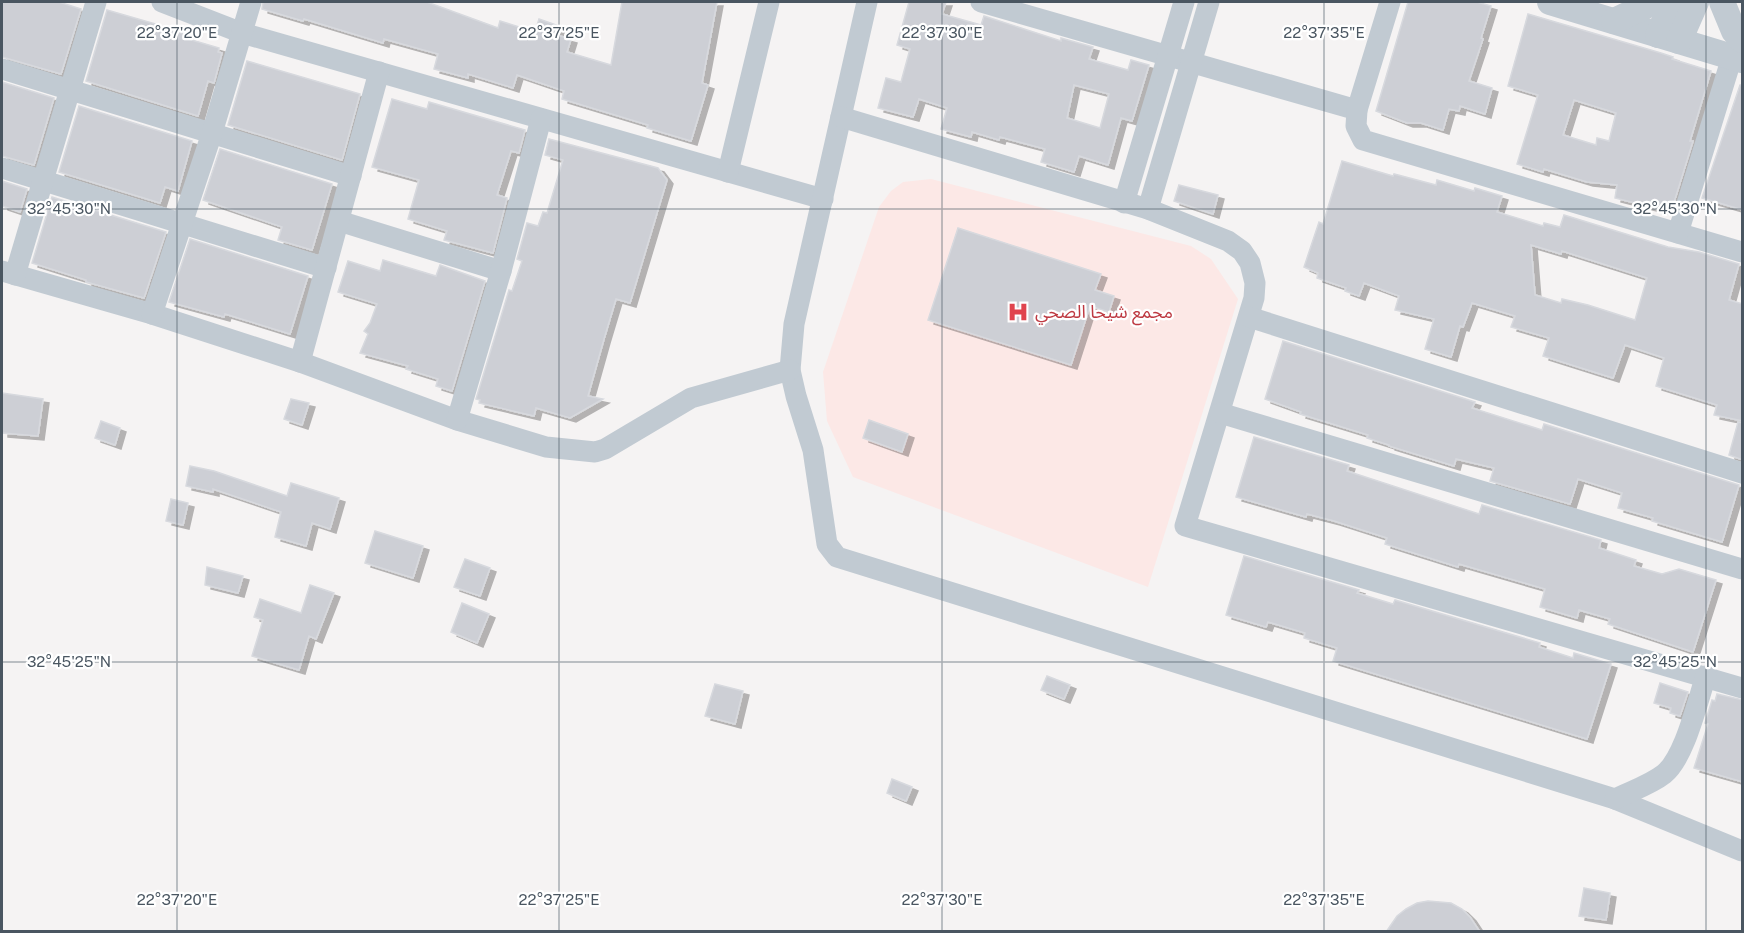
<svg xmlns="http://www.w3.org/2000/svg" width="1744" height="933" font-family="'Public Sans','Noto Sans Arabic',sans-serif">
<defs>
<filter id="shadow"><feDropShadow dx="6" dy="4" stdDeviation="0" flood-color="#0004"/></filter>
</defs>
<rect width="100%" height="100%" fill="#f5f3f3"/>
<polygon fill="#fce8e6" points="931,179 1191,246 1211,259 1238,299 1148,587 853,477 827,421 823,372 879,207 891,191 903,182"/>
<g fill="#cdcfd5" stroke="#d7d9de" stroke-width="1.5" fill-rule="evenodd" filter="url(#shadow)">
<polygon points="2,2 59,2 81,9 61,74 2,57"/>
<polygon points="263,2 427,2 498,28 500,21 535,32 539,19 559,26 556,35 571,39 567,52 611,65 622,2 717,2 702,83 708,85 691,141 647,128 648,125 562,99 564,91 517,75 513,88 468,74 468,78 434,69 438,54 384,39 383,43 304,19 303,21 262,9"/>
<path d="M 909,2 L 946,2 L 942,14 L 981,25 L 984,16 L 1061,41 L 1061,38 L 1093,47 L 1089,59 L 1128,70 L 1131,60 L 1149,65 L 1132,121 L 1121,118 L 1108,165 L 1079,156 L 1074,172 L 1041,162 L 1045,149 L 1000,137 L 999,140 L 972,132 L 971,137 L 941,129 L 947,108 L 919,99 L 913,117 L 878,108 L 886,78 L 901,82 L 910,49 L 897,45 ZM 1074,85 L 1109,94 L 1100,128 L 1067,118 Z"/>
<polygon points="1408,2 1477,2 1491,6 1481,38 1483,39 1469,81 1492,88 1485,114 1460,106 1459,111 1449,109 1443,130 1421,123 1407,123 1376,111"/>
<polygon points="107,10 159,25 158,28 186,34 185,38 219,48 218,52 222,53 214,83 208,81 198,116 86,81"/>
<path d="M 1528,14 L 1661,53 L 1673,57 L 1672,59 L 1711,71 L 1690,141 L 1693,141 L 1671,212 L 1615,198 L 1617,185 L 1587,182 L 1544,169 L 1543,172 L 1517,164 L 1538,95 L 1508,86 ZM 1574,100 L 1616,113 L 1609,141 L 1597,138 L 1596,145 L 1563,135 Z"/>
<polygon points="247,61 360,94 342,160 228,125"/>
<polygon points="2,82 54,98 34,165 2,156"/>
<polygon points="1740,85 1743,85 1743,210 1702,198"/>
<polygon points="392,99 427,109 429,102 525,130 519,153 511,151 497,195 507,198 493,253 444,240 447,231 408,219 419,180 372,167"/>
<polygon points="79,106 192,141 178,191 165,187 160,203 59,172"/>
<polygon points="549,139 658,168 667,180 630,303 616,299 604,339 588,396 603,399 570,418 536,408 534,416 479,403 480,400 476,399 509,290 512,291 522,261 517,259 527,223 538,226 543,212 547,213 563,160 545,155"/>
<polygon points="220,149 332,184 312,250 278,240 282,227 203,200"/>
<path d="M 1342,161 L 1393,176 L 1394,174 L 1436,185 L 1437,180 L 1474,191 L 1475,188 L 1502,196 L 1497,212 L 1543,226 L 1544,223 L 1560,227 L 1564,215 L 1668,247 L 1699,252 L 1739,264 L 1729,300 L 1743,304 L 1743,421 L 1714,415 L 1717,405 L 1656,386 L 1664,358 L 1625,345 L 1613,378 L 1543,356 L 1549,338 L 1511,327 L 1515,316 L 1472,303 L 1463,327 L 1460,326 L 1451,357 L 1425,349 L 1434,319 L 1395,310 L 1399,296 L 1364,283 L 1359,296 L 1345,291 L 1346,288 L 1317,278 L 1318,273 L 1304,267 L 1319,222 L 1323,224 ZM 1531,245 L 1561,254 L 1562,251 L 1647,278 L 1635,320 L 1588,305 L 1562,299 L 1561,303 L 1535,295 Z"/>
<polygon points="2,181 27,189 20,212 2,206"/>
<polygon points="1179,185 1218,195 1213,214 1174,201"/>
<polygon points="52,197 166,232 144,298 86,282 86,280 32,263"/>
<polygon points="958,228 1101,274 1095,290 1114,296 1109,312 1090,306 1071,365 928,320"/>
<polygon points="190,239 308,276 290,334 225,314 224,317 169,302"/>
<polygon points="383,260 436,276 440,265 485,281 452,391 436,386 438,379 406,369 408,366 360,353 368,334 364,331 370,323 377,304 338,292 348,261 380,271"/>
<polygon points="1283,341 1475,402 1472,408 1542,430 1544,424 1739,485 1722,542 1652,521 1653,518 1618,508 1622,493 1578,479 1570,504 1490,481 1494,468 1456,459 1454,466 1389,446 1389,445 1367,438 1368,435 1300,414 1301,412 1265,399"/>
<polygon points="2,393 43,399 38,436 2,433"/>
<polygon points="291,399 309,403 302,425 284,419"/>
<polygon points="869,420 908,434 902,452 863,438"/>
<polygon points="101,421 120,428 115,445 95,438"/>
<polygon points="1738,422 1743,423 1743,460 1729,455"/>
<polygon points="1254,437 1349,465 1347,471 1479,514 1482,505 1601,540 1599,548 1636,560 1634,566 1662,574 1679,569 1716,580 1693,652 1608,624 1610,619 1579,610 1577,618 1540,607 1545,589 1459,564 1458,567 1385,544 1387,538 1334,521 1307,514 1306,517 1236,497"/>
<polygon points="190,466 214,471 287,496 291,483 339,498 330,529 312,523 306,546 275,537 281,512 213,489 213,492 186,486"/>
<polygon points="171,499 188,503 183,525 166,521"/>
<polygon points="375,531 423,546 413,578 365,563"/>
<polygon points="1244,556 1359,590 1357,593 1393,604 1395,600 1540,643 1539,647 1573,658 1574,653 1611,664 1587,739 1333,661 1337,648 1304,638 1305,633 1268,622 1266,627 1226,615"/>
<polygon points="465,559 490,568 480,596 454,587"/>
<polygon points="207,567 243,576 238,593 205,585"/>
<polygon points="310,585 334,593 316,639 309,636 299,670 252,656 263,620 254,617 260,599 301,613"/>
<polygon points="462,603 489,614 477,643 451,632"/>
<polygon points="1047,676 1070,685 1064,699 1041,690"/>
<polygon points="1660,683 1688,692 1680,716 1670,713 1671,708 1654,703"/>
<polygon points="715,684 743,691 735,724 705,716"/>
<polygon points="1717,694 1743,700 1743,782 1694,768 1708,724 1705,723 1712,700 1715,701"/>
<polygon points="892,779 912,787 906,801 887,793"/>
<polygon points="1584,888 1610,893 1606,920 1579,916"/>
<polygon points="1428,901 1451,903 1462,909 1470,917 1480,932 1386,932 1397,916 1406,909 1417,903"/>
</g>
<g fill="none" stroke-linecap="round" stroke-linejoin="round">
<g stroke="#c1cad2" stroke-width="21">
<polyline points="162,2 242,33 823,199"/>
<polyline points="867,2 794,324 790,370 796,396 813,450 827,544 837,557 1615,799 1742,851"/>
<polyline points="981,2 1357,110"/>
<polyline points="1390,2 1357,110 1356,126 1363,140 1742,252"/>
<polyline points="2,69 351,176"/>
<polyline points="841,117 1148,209 1228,241 1242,251 1250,263 1255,283 1254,298 1185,526 1742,688"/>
<polyline points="2,168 326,268"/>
<polyline points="728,172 769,2"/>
<polyline points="1124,203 1184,2"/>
<polyline points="1148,209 1209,2"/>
<polyline points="339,221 501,271"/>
<polyline points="1678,233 1732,57"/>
<polyline points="2,271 152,314 300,362 457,420 546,447 595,452 605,449 691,398 790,370"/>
<polyline points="15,275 96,2"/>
<polyline points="152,314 212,133 251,2"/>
<polyline points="1249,317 1742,473"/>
<polyline points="300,362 379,72"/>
<polyline points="1220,413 1742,569"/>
<polyline points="457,420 501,271 541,119"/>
<path d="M 1615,799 C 1631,791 1650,785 1664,774 C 1685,757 1697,702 1706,676"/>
</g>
<g stroke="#c1cad2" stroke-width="26">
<polyline points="1550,2 1742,60"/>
<polyline points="1722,2 1734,31 1742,40"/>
<polyline points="1614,21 1644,7 1651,2"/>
<polyline points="1658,35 1673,2"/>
<polyline points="1679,41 1696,2"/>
</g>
</g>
<path fill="none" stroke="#4a5661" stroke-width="1.5" stroke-opacity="0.45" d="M 177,2 L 177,932M 559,2 L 559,932M 942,2 L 942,932M 1324,2 L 1324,932M 1706,2 L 1706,932M 2,209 L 1742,209M 2,662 L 1742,662"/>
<defs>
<symbol id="hospital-bare" viewBox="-9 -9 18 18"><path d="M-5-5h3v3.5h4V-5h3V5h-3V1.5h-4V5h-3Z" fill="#e0444e" stroke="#fff" stroke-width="2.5" paint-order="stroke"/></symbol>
</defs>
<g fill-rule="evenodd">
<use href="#hospital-bare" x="1003" y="297" width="30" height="30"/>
</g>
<g text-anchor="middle" stroke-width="4.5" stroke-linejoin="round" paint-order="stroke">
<g font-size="18" fill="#be3a42" stroke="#fff" text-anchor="start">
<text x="1035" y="318">مجمع شيحا الصحي</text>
</g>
</g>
<g font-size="15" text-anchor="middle" fill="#4a5661" stroke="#fff" stroke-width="4.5" stroke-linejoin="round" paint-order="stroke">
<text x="177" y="38">22°37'20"E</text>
<text x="559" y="38">22°37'25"E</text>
<text x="942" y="38">22°37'30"E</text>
<text x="1324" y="38">22°37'35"E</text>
<text x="69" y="214">32°45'30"N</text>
<text x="1675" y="214">32°45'30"N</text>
<text x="69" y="667">32°45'25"N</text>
<text x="1675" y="667">32°45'25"N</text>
<text x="177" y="905">22°37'20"E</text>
<text x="559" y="905">22°37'25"E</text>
<text x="942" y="905">22°37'30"E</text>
<text x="1324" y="905">22°37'35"E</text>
</g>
<rect width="1744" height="933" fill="none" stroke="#4a5661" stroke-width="6"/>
</svg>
